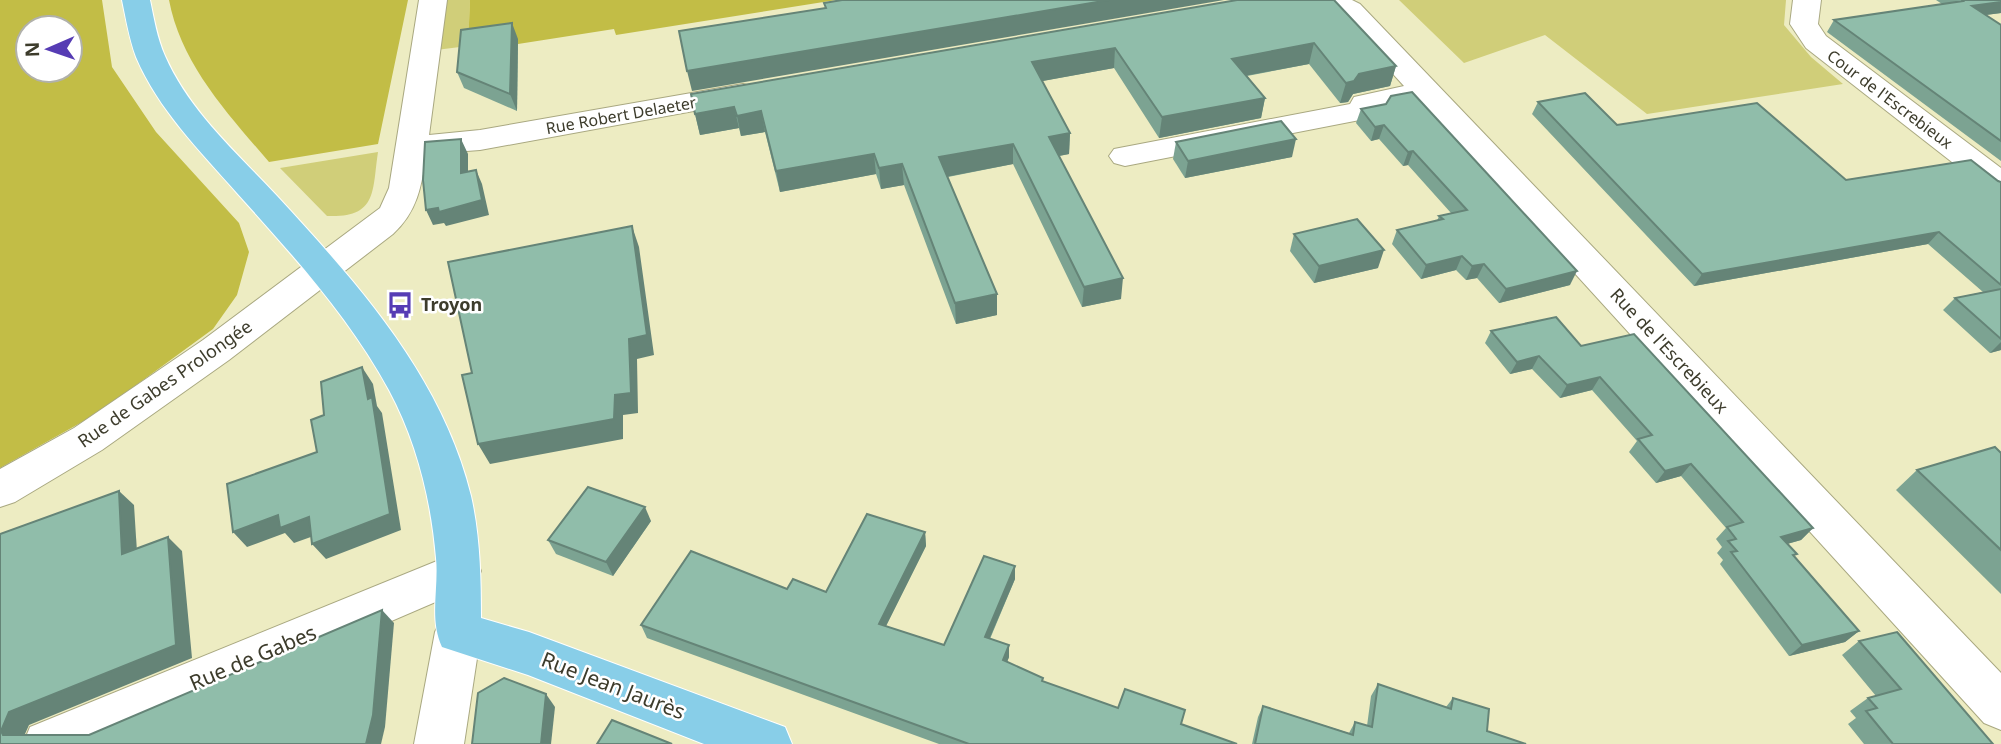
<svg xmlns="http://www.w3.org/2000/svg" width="2001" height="744" font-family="'Noto Sans',sans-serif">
<rect width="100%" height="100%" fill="#edecc2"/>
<g fill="#d0ce79">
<polygon points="443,0 470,0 468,46 436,50"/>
<polygon points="1399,0 1786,0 1784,25 1811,57 1843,84 1647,114 1545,35 1464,63"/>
<path d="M 378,152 C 372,191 378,218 327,216 L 280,168 Z"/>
</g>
<g fill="#c2bd46" fill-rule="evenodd">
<path d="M 0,0 L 102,0 L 112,67 L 156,132 L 239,223 L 249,252 L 237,295 L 213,329 L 98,413 L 0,468 ZM 28,28 L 70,28 L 70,70 L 28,70 Z"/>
<path d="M 169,0 L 408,0 L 378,144 L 269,162 C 228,114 181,64 169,0 Z"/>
<polygon points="470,0 836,0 616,35 614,29 518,44 517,39 468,46"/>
</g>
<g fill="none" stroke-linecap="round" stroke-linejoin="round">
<defs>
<g id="minor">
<path d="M 419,0 L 447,0 L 429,135 L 480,130 L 743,84 L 754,87 L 758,93 L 754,99 L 743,102 L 480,150 L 426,154 C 422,186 417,212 393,234 L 229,360 L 102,450 L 15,502 L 0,507 L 0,469 L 74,428 L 203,340 L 380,208 L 389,188 Z"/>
<polygon points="1318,0 1352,0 1360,4 2001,673 2001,730 1984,723 1418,101 1385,108 1381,115 1370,118 1125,166 1114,163 1109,156 1114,149 1350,104 1354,97 1404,86 1340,16 1322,6"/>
<polygon points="1793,0 1821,0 1818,24 1826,36 2001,168 2001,195 1989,191 1806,48 1790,24"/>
<polygon points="459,552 475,557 481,571 475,585 106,744 23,744 30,727"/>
<polygon points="458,611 474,617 481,632 464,744 414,744 435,632 442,617"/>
</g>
<path id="major" d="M 122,0 L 150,0 C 154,19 157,38 165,56 C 189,111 237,153 277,196 C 358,284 442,377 471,496 C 480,536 481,577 481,618 L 529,632 L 785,727 L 792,744 L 704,744 L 528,675 L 442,647 C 429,619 439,588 436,558 C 431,500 417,442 389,390 C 350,318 292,254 237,193 C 200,151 158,109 136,57 C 129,38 126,19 122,0 Z"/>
</defs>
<use href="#minor" stroke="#a9a880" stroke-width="2"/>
<use href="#major" stroke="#fff" stroke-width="2"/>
<use href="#minor" fill="#fff" fill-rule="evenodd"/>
<use href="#major" fill="#88cee8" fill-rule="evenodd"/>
</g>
<g fill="#7ca392">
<polygon points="1237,0 1396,66 1390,86 1353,94 1348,102 1340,103 1309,64 1247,76 1265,98 1261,118 1159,138 1114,68 1042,81 1070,133 1069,154 1059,156 1121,299 1082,307 1013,164 948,177 997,315 956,324 904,185 881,189 876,174 780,192 765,132 741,136 739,128 700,135 695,114"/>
<polygon points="1936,0 2001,0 2001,13 1985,15 2001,25 2001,161 1827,32 1834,20 1942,4"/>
<polygon points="518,39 517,111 464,88 457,72"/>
<polygon points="1538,102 1617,125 1846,180 2001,182 2001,350 1990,353 1943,310 1955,298 1983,292 1928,244 1694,286 1532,114"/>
<polygon points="1386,104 1570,285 1499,303 1477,278 1466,280 1456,270 1421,279 1392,244 1397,230 1437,221 1439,216 1451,213 1408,165 1403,166 1379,139 1371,141 1356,123 1361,109"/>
<polygon points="1176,142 1292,157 1185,178 1173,159"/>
<polygon points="1294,234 1378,268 1314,283 1290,251"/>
<polygon points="1491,331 1581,346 1813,528 1801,540 1787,544 1794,557 1859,631 1845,642 1789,656 1720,564 1723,560 1717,553 1722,547 1716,539 1726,528 1681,476 1656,483 1629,452 1637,441 1592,390 1560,398 1532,369 1510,374 1485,343"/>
<polygon points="2001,453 2001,594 1896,490 1917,470"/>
<polygon points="651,521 613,576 556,554 548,540"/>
<polygon points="925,532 926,546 886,626 944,645 1015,566 1015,579 990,639 1009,657 1007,662 1043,682 1118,708 1181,724 1237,744 939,744 647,638 641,625 787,589 826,592"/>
<polygon points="1859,641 1993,744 1864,744 1848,724 1856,718 1850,711 1868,698 1876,696 1842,655"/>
<polygon points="1378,684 1446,707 1453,698 1487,731 1526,744 1252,744 1258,717 1263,706 1349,733 1355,722 1367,726 1371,696"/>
</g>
<g fill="#658477">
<polygon points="1109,0 1224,0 692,91 687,71"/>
<polygon points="2001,2 2001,13 1963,18 1972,6"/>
<polygon points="512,23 518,39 517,111 510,94"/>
<polygon points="1314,43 1309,64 1228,79 1232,59"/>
<polygon points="1115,48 1114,68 1032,83 1032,62"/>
<polygon points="1396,66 1390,86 1353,94 1348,102 1340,103 1346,83 1359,74"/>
<polygon points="1265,98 1261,118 1159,138 1162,117"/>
<polygon points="734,107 739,128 700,135 695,114"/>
<polygon points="761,111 765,132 741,136 737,116"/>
<polygon points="1384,125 1379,139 1371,141 1375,127"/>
<polygon points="1070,133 1069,154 1048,158 1049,137"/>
<polygon points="461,139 468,154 468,187 461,173"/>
<polygon points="1296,139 1292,157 1185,178 1188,161"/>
<polygon points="1013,144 1013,164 940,178 939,157"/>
<polygon points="1413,151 1408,165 1403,166 1408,152"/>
<polygon points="874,154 876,174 780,192 776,171"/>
<polygon points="902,164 904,185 881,189 879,168"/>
<polygon points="476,170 482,184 489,215 446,226 444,223 433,225 426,210"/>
<polygon points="632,226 639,247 654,355 637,359 638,413 623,415 623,439 490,464 478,444 615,395 629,339"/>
<polygon points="1939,232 1928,244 1694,286 1702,274"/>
<polygon points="1384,250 1378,268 1314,283 1319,266"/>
<polygon points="1462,256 1456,270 1421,279 1426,265"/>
<polygon points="1484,264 1477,278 1466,280 1472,266"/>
<polygon points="1577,271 1570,285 1499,303 1506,289"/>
<polygon points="1123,278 1121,299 1082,307 1084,287"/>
<polygon points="997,294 997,315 956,324 955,303"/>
<polygon points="2001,342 2001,350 1990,353"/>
<polygon points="1539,356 1532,369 1510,374 1517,362"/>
<polygon points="362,367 373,384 377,406 382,413 401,530 326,559 312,544 368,399"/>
<polygon points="1600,377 1592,390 1560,398 1567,385"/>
<polygon points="1691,464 1681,476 1656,483 1665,471"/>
<polygon points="119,491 134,505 138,568 122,554"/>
<polygon points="645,507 651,521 613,576 606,562"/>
<polygon points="278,515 309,517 322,533 294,543 285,533 247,547 233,532"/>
<polygon points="1813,528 1801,540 1769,549 1781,537"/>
<polygon points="925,532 926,546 881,636 879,624"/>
<polygon points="168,537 182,551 192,658 29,725 21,743 3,735 1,731 9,712"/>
<polygon points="1015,566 1015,579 985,649 985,637"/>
<polygon points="382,610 394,623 385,727 381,744 366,744"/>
<polygon points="1859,631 1845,642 1789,656 1802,645"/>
<polygon points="1009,645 1009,657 1003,672 1003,660"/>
<polygon points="546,694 555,707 551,744 541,744"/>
</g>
<g fill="#90bdaa" stroke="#658477" stroke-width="2">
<polygon points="842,0 1109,0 687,71 679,31 826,8 824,3"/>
<polygon points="1237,0 1334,0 1396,66 1359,74 1354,81 1346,83 1314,43 1232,59 1265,98 1162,117 1115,48 1032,62 1070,133 1049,137 1123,278 1084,287 1013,144 939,157 997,294 955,303 902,164 879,168 874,154 776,171 761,111 737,116 734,107 695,114 691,94"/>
<polygon points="1962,0 2001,0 2001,2 1972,6 2001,25 2001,141 1834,20 1963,1"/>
<polygon points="512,23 510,94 457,72 461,30"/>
<polygon points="1412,92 1577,271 1506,289 1484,264 1472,266 1462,256 1426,265 1397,230 1443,219 1439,216 1467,210 1413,151 1408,152 1384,125 1375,127 1361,109 1386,104 1391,96"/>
<polygon points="1585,93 1617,125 1757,103 1846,180 1971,160 1998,181 2001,182 2001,285 1939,232 1702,274 1538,102"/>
<polygon points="1281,121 1296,139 1188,161 1176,142"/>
<polygon points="461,139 461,173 476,170 482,200 439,212 438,208 426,210 423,180 425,142"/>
<polygon points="1357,219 1384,250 1319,266 1294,234"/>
<polygon points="632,226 647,335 629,339 631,393 615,395 614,419 478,444 462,375 472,373 448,262"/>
<polygon points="2001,289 2001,339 1955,298"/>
<polygon points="1556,317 1581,346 1634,334 1813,528 1781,537 1797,554 1793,555 1859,631 1802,645 1731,552 1737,551 1728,541 1736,539 1727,527 1743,522 1691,464 1665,471 1638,439 1652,435 1600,377 1567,385 1539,356 1517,362 1491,331"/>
<polygon points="362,367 368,399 372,397 390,514 312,544 309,517 280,528 278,515 233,532 227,484 317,452 311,420 324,415 321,382"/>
<polygon points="1995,447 2001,453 2001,550 1917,470"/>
<polygon points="588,487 645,507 606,562 548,540"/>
<polygon points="119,491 122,554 168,537 176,645 9,712 1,731 3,735 89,735 382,610 373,715 366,744 0,744 0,534"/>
<polygon points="867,514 925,532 879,624 944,645 984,556 1015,566 985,637 1009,645 1003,660 1043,678 1042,681 1118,708 1125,689 1185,710 1181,724 1237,744 969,744 641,625 691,551 787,589 793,579 826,592"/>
<polygon points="1897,632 1993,744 1893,744 1866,711 1877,708 1868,698 1901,689 1859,641"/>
<polygon points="504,678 546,694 541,744 472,744 478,693"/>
<polygon points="1378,684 1451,709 1453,698 1489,709 1487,731 1526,744 1255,744 1263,706 1353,735 1355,722 1372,727"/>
<polygon points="612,720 672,744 597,744"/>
</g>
<defs>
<symbol id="bus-bare" viewBox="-9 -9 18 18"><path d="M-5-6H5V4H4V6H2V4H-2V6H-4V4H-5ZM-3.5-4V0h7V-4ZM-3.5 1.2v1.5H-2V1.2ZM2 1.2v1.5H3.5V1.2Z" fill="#563cb4" stroke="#fff" stroke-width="2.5" paint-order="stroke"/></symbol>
</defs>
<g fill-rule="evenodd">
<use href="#bus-bare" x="381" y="286" width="38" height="38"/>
</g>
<g text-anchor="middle" stroke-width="5" stroke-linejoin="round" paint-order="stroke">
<g font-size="16" fill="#3d3c2c" stroke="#fff">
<text transform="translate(1890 99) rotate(37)" y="6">Cour de l'Escrebieux</text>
<text transform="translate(621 115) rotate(-10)" y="6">Rue Robert Delaeter</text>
</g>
<g font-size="18" font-weight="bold" fill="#3d3c2c" stroke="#fff" text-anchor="start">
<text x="421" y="311">Troyon</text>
</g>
<g font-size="18" fill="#3d3c2c" stroke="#fff">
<text transform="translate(1669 351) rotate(47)" y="6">Rue de l'Escrebieux</text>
<text transform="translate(165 384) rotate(-35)" y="6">Rue de Gabes Prolongée</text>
</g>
<g font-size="21" fill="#3d3c2c" stroke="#fff">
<text transform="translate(253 658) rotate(-23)" y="7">Rue de Gabes</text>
<text transform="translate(613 686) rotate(21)" y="7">Rue Jean Jaurès</text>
</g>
</g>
<g transform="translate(49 49) rotate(268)"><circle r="33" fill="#ffffff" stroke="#b1b1ab" stroke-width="2"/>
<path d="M0-5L12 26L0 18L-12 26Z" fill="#563cb4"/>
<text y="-10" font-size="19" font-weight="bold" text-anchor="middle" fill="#3d3c2c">N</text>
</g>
</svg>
